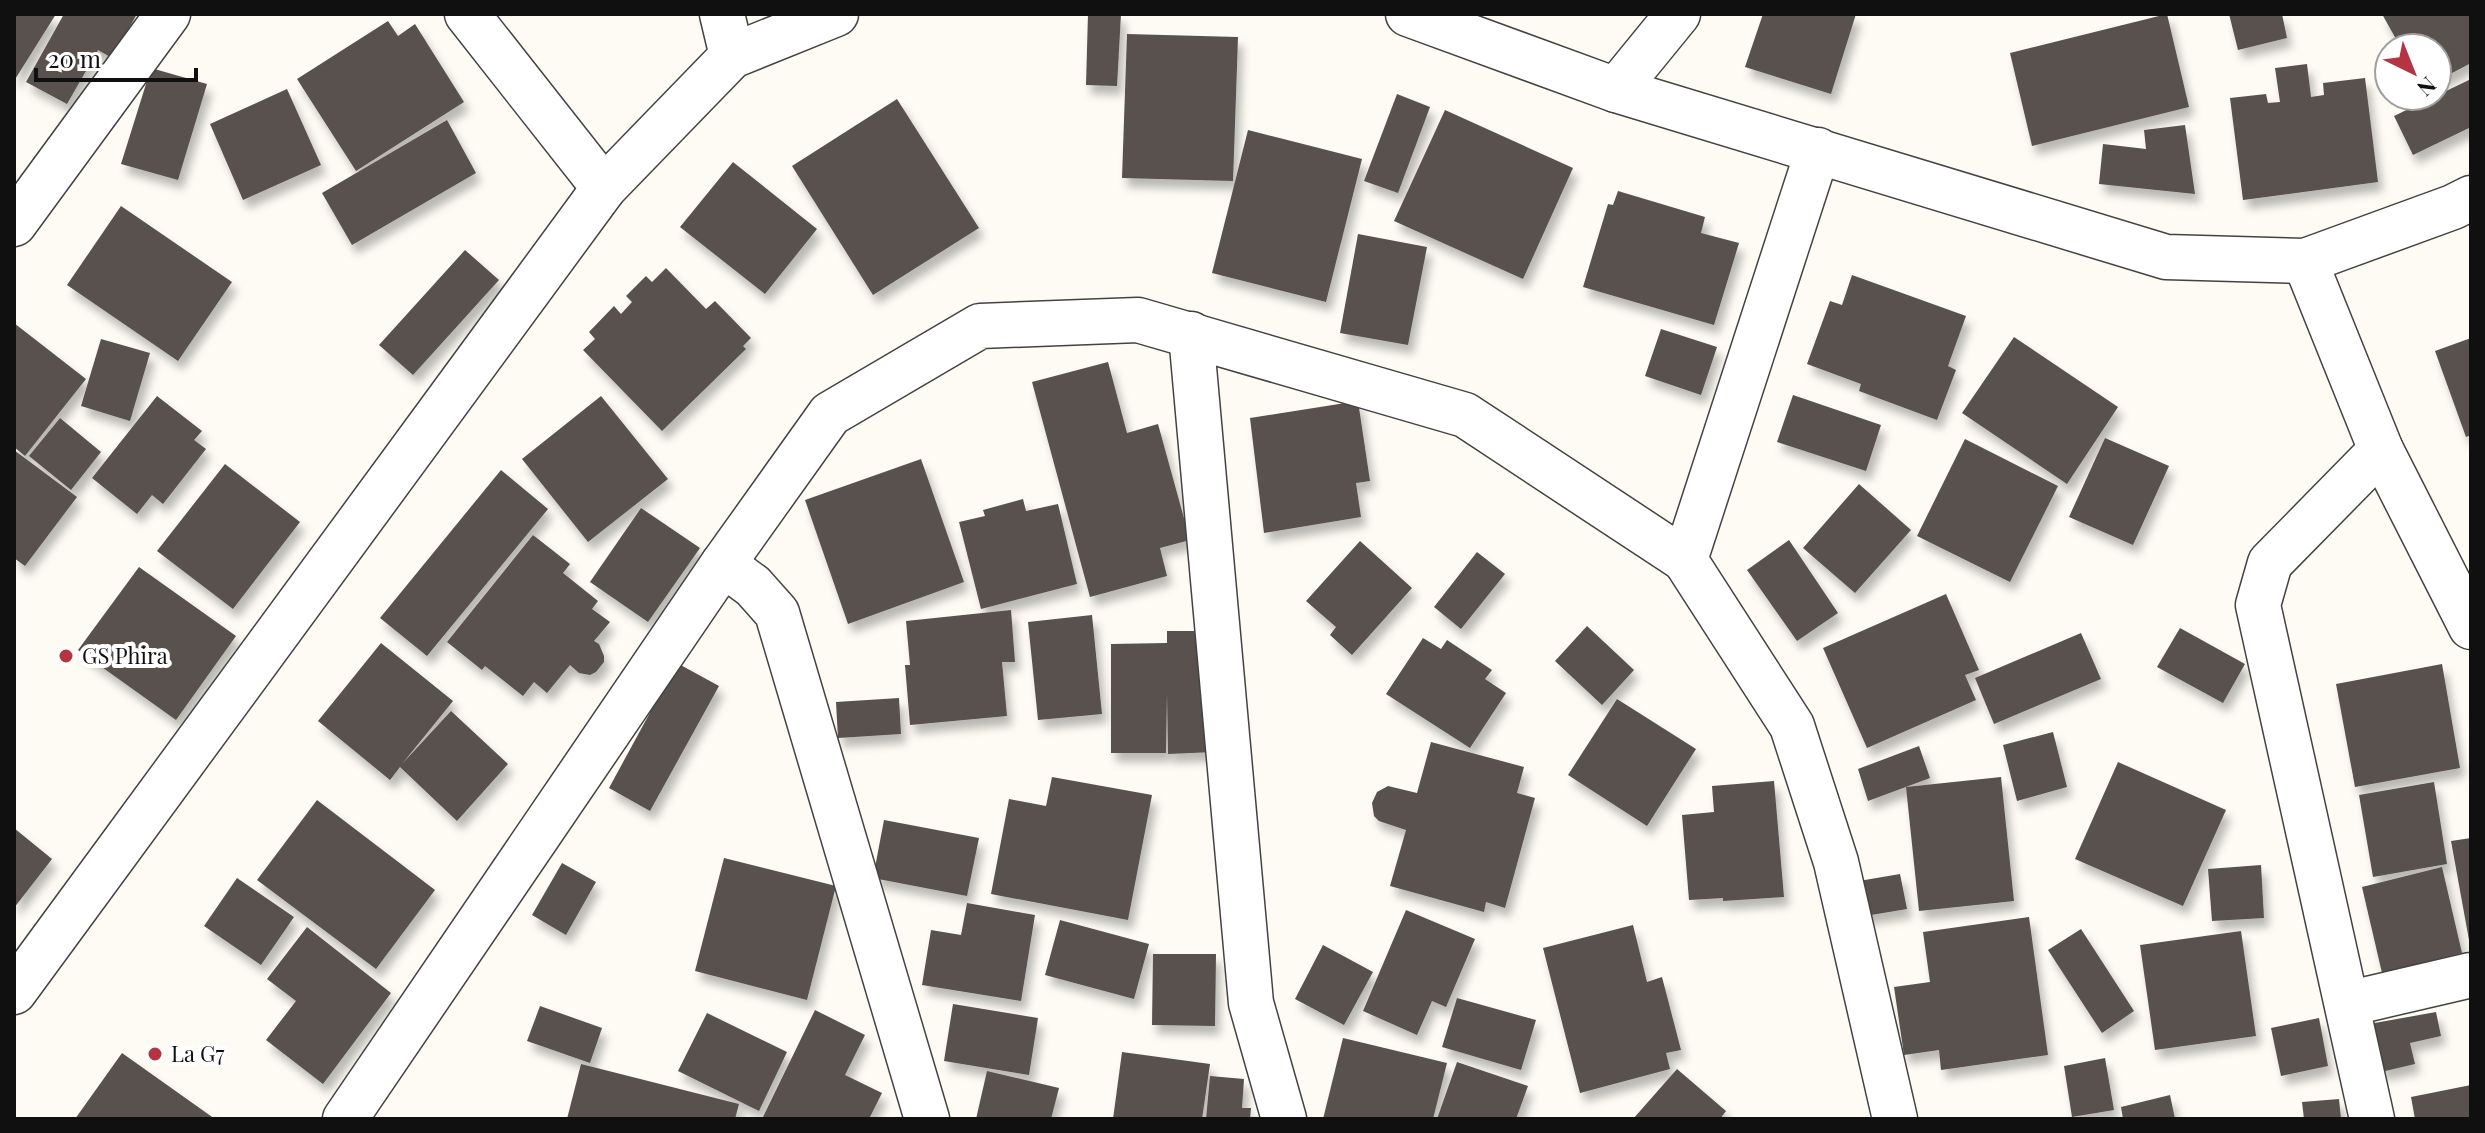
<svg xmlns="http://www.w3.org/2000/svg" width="2485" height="1133" font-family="'Playfair Display',serif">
<defs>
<filter id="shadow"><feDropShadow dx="5" dy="9" stdDeviation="4" flood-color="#0004"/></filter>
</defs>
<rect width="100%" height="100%" fill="#fefbf4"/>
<g fill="#58514d" filter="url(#shadow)">
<polygon points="14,14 56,14 14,81"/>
<polygon points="64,14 137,14 112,58 98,50 67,104 26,82"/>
<polygon points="1088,14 1121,14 1117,86 1086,85"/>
<polygon points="1763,14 1856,14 1831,94 1745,67"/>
<polygon points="2167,14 2189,107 2032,146 2010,53"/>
<polygon points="2229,14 2282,14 2287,38 2238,50"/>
<polygon points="2382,14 2471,14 2471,63 2437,81 2437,48 2401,48"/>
<polygon points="388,21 398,36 415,24 464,102 356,171 297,79"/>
<polygon points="1127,34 1238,37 1233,181 1122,178"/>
<polygon points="2307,64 2311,97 2324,95 2323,83 2365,78 2378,182 2243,200 2230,98 2266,94 2268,103 2280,102 2275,68"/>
<polygon points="151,68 207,84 178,180 121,164"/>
<polygon points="2471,79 2471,127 2413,155 2394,116"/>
<polygon points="287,89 321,165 243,200 210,124"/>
<polygon points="1397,94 1430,107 1398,193 1364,181"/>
<polygon points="897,99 979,228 873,295 792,166"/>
<polygon points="1445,110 1573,168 1523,279 1394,221"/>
<polygon points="447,120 476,173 352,245 322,193"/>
<polygon points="2185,125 2195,194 2099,184 2103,144 2146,149 2144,130"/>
<polygon points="1248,130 1362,159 1326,302 1212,273"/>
<polygon points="733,162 817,229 765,294 680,227"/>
<polygon points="1618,191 1705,217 1701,233 1739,243 1714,325 1583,287 1608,204 1613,205"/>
<polygon points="121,206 232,282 178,361 67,285"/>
<polygon points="1358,234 1427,247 1408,345 1340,333"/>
<polygon points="465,250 499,280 413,375 379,345"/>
<polygon points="666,268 706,309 715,301 751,338 743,346 746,349 662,431 583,350 595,339 589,332 614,306 621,314 632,302 626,296 646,276 652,282"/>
<polygon points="1852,275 1966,316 1948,366 1956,370 1937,420 1859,391 1861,384 1807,364 1830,301 1842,305"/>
<polygon points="14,323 86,379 25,456 14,447"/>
<polygon points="1661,329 1717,347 1701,395 1645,376"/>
<polygon points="2014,337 2118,407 2067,484 1962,413"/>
<polygon points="2471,338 2471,435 2466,437 2435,351"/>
<polygon points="101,339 150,353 130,421 81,406"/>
<polygon points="1108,362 1127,433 1158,424 1190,540 1160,548 1167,576 1090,597 1032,382"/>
<polygon points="1793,395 1881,425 1866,471 1777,442"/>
<polygon points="157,396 202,431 194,440 206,449 163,504 152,495 137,514 92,478"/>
<polygon points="601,396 668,479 588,542 522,459"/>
<polygon points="1358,401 1370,481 1356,483 1361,517 1264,533 1250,418"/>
<polygon points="60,418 101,452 71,490 29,456"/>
<polygon points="2105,438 2169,466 2133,545 2069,517"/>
<polygon points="1965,439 2058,486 2010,582 1917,536"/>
<polygon points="14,450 77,497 25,566 14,558"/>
<polygon points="921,459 964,582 848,624 805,500"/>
<polygon points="225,464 300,522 233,609 157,551"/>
<polygon points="501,470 548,509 427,656 380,618"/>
<polygon points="1859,484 1911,530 1855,593 1803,548"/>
<polygon points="1023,499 1026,511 1058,504 1077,584 981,609 959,522 985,516 983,510"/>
<polygon points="641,508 700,548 648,622 590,582"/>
<polygon points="533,535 570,564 563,573 598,601 592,609 610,622 594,641 599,644 604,656 604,662 596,672 590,675 579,673 570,665 547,693 534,682 523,696 485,666 482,670 447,642"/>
<polygon points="1789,540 1838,613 1797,641 1747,570"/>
<polygon points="1360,541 1412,588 1352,655 1330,635 1336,627 1306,601"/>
<polygon points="1477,552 1505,574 1461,629 1434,607"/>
<polygon points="139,567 236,636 176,720 78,650"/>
<polygon points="1946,594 1979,670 1965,675 1976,700 1867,748 1823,648"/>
<polygon points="1011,610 1015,662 1002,662 1007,716 910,725 905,665 910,665 906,621"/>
<polygon points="1092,615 1102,714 1038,720 1028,622"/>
<polygon points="1587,626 1634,670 1602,705 1555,661"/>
<polygon points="2180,628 2245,664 2223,703 2157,667"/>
<polygon points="1167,631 1213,631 1214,752 1168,754 1167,693 1166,753 1111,753 1111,644 1167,643"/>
<polygon points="2081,633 2101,679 1994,724 1975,678"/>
<polygon points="1423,638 1441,649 1447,640 1492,670 1485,679 1506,693 1470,748 1386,694"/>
<polygon points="381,643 453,701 402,764 451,711 508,764 457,821 400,767 390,780 318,721"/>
<polygon points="677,663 719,686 650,811 609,788"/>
<polygon points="2442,664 2460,768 2355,787 2336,684"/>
<polygon points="899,698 901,734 838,738 836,702"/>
<polygon points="1617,699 1696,749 1647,826 1568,775"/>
<polygon points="2053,732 2067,787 2017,801 2003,745"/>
<polygon points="1431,742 1524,767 1517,793 1535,798 1505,908 1486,902 1484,912 1390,886 1406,830 1379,821 1374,816 1372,803 1377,792 1388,786 1417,793"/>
<polygon points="1919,746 1930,778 1868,801 1858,769"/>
<polygon points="2118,762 2226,810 2183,906 2075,859"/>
<polygon points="1052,777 1152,795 1128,920 991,894 1009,799 1046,806"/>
<polygon points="2001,777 2014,901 1919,911 1906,787"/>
<polygon points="1774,781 1784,897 1723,901 1723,898 1689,900 1682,815 1714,812 1712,786"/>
<polygon points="2434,782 2447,864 2373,877 2359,795"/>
<polygon points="317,800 435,890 376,969 257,880"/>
<polygon points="884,820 979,838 967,896 873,878"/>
<polygon points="14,828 52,859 14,908"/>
<polygon points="2471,838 2471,940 2469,940 2451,841"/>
<polygon points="724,858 836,886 807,1000 695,971"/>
<polygon points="562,863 596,882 566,935 532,915"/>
<polygon points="2261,865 2264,918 2212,921 2208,869"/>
<polygon points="2442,867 2462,953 2382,973 2362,887"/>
<polygon points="1900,874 1907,909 1859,917 1853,882"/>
<polygon points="237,878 294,917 261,965 204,926"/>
<polygon points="967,903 1035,915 1021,1001 922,985 931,930 961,935"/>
<polygon points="1406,910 1475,939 1446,1007 1432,1001 1417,1035 1363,1011"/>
<polygon points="2029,917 2048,1055 1941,1070 1939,1050 1904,1055 1894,987 1930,982 1923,932"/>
<polygon points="1060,920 1149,944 1134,999 1045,975"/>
<polygon points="1633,925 1647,982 1662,977 1681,1050 1666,1053 1670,1069 1580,1093 1543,948"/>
<polygon points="307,927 391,993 323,1084 266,1040 296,1001 267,979"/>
<polygon points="2081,929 2134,1011 2102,1033 2048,950"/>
<polygon points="2241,931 2256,1036 2155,1050 2140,945"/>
<polygon points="1323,945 1373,972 1344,1025 1295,999"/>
<polygon points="1153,954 1216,954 1215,1026 1152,1025"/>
<polygon points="1457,998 1536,1020 1521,1070 1442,1047"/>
<polygon points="953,1004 1038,1018 1029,1075 944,1061"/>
<polygon points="540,1006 602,1028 590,1063 527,1041"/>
<polygon points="815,1010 865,1035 845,1075 882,1093 869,1119 762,1119"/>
<polygon points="2436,1012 2441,1036 2410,1043 2415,1064 2381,1072 2369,1024"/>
<polygon points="707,1013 787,1052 759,1111 678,1071"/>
<polygon points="2319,1018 2328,1066 2281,1076 2271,1028"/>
<polygon points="1343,1038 1447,1063 1433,1119 1323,1119"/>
<polygon points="1122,1052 1210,1064 1202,1119 1113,1119"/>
<polygon points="122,1053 215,1119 75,1119"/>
<polygon points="2105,1058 2114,1110 2072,1117 2064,1066"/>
<polygon points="1457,1062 1528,1086 1516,1119 1437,1119"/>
<polygon points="581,1064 739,1104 735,1119 567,1119"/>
<polygon points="1677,1069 1726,1111 1720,1119 1633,1119"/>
<polygon points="987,1071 1059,1088 1051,1119 976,1119"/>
<polygon points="1210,1076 1244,1079 1242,1108 1251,1108 1250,1119 1206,1119"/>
<polygon points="2471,1085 2471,1119 2415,1119 2411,1097"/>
<polygon points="2170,1095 2175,1119 2123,1119 2121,1107"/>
<polygon points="2339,1099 2341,1119 2304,1119 2302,1102"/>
</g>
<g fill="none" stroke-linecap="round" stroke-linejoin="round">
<defs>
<g id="minor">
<polyline points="467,14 604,188"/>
<polyline points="722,14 732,56"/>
<polyline points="1408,14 1616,90 2166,257 2305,261 2453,207 2471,198"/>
<polyline points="1616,90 1678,14"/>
<polyline points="1818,150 1685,560 1792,726 1836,862 1895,1119"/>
<polyline points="14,224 168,14"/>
<polyline points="2305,261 2381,450 2471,627"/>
<polyline points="1191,334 1251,1003 1284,1119"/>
<polyline points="723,564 753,586 777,613 927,1119"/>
<polyline points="14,992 604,188 732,56 836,14"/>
<polyline points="2347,1004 2471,975"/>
<polyline points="345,1119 723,564 830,414 980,326 1138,320 1465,415 1685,560"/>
<polyline points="2372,1119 2258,605 2270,563 2381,450"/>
</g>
</defs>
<use href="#minor" stroke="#434343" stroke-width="47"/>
<use href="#minor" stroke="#fff" stroke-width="44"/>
</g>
<g fill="#b43441" stroke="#fff" stroke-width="3">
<circle cx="66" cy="656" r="8"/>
<circle cx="155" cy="1054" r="8"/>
</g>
<g text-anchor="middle" stroke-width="8" stroke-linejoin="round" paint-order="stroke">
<g font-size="22" fill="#101010" stroke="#fff" text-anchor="start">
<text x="82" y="664">GS Phira</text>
<text x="171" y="1062">La G7</text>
</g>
</g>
<rect width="2485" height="1133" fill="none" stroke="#101010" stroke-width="32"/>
<g transform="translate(2413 72) rotate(137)"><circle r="38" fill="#ffffff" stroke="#9f9f9f" stroke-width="2"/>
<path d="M0-6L14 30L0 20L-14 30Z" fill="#b43441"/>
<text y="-12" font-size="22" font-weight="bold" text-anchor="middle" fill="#101010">N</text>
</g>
<path d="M36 68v12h160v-12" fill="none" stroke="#101010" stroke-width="4"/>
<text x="48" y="68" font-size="24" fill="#101010" stroke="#ffffff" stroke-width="6" paint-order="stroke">20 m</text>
</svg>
